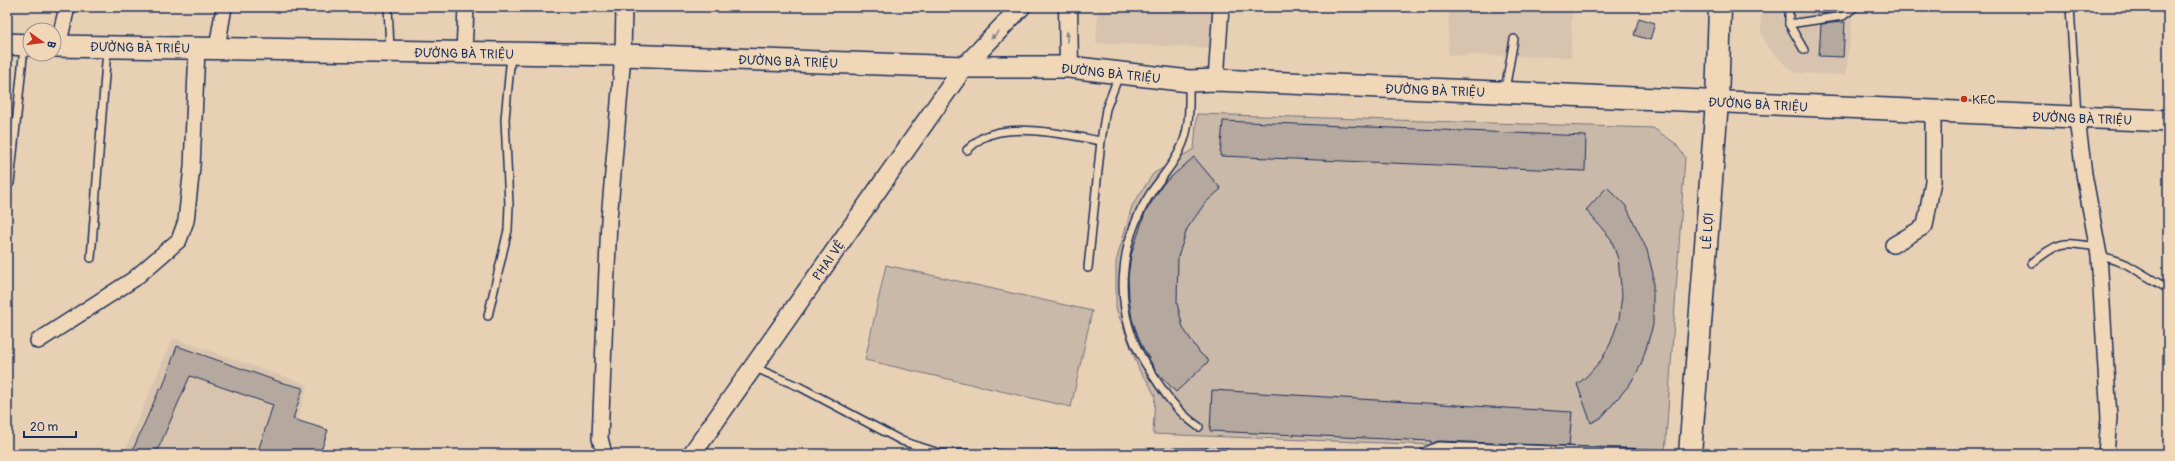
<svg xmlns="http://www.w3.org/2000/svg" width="2175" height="461" font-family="Pangolin,sans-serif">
<rect width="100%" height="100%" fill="#e7d0b4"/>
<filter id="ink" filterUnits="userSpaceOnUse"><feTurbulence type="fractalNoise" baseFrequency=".025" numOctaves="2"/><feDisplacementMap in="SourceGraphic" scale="8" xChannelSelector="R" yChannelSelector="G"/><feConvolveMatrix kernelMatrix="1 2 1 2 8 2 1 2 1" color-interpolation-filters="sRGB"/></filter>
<g filter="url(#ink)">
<g fill="#d8c4ae">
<polygon points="1098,7 1216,7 1213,48 1096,43"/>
<polygon points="1449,7 1572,7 1571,57 1448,55"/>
<polygon points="1761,7 1870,7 1869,13 1853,12 1846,75 1796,73 1786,66 1767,46 1761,32"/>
<polygon points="173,338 308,385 285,454 123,454"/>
</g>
<g fill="#cab9a8" stroke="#727483">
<polygon points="1197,114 1653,128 1675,143 1685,157 1665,454 1153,434 1155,396 1148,382 1140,372 1116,308 1116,262 1132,206 1153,174 1194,149"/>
<polygon points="886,265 1092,311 1071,407 865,360"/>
</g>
<g fill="#b4a89f" stroke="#1b2f5e">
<polygon points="1822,7 1844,7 1841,11 1821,14"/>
<polygon points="1639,18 1655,23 1650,40 1634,35"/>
<polygon points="1843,22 1845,22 1843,57 1819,56 1821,24"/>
<polygon points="1223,121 1586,136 1585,171 1220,156"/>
<polygon points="1194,157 1221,189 1205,203 1187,229 1178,257 1177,303 1183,328 1200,353 1209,361 1176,392 1156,371 1141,344 1132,319 1129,298 1128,277 1131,255 1145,213 1163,184"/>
<polygon points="1607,187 1626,206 1647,250 1653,274 1653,325 1641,365 1630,384 1601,418 1591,423 1577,384 1585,378 1602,359 1611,342 1619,319 1622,295 1618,259 1611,239 1586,210"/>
<polygon points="177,346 280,382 303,388 293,419 328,430 320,454 257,454 273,405 190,376 156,454 131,454 160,388 162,389"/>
<polygon points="1212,390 1572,412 1569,446 1438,441 1431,444 1431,441 1210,431"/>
<polygon points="1439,451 1520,454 1432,454"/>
</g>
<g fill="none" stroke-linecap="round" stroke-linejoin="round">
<defs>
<g id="service">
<polyline points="388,7 390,49"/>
<polyline points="1789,7 1789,24 1804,50"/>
<polyline points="2070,7 2077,115"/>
<polyline points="1789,24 1843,16 1855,7"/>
<path d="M 1189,83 C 1189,101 1190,120 1185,137 C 1179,158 1164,174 1152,191 C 1118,243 1112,309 1145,363 C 1161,388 1174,410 1199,427"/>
<polyline points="1505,90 1514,39"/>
<path d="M 967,150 C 972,146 977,141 982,138 C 1012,122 1068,135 1101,141"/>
<polyline points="10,183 24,47"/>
<polyline points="2099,255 2126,264 2165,287"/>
<polyline points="91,258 107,49"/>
<path d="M 2032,263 C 2061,240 2062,242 2098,247"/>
<polyline points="1088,268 1101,141 1106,109 1119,75"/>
<polyline points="488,316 508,230 509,205 505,119 511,55"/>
<polyline points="753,367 800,387 902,441 939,453 1001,454"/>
<polyline points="1044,454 1224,452"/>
<polyline points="1423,454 1426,451 1438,446 1664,454"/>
</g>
<g id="minor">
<polyline points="58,46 67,7"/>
<polyline points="217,48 224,7"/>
<polyline points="464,53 466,7"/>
<polyline points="1216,80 1221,7"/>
<polyline points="2077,119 2084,174 2099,255 2109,418 2106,454"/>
<polyline points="1893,245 1925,226 1933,181 1933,112"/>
<polyline points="38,341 134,279 179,240 186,221 192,167 197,48"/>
<polyline points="604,454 600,438 609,220 623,55 624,7"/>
</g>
<g id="tertiary">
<polyline points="1068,7 1069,67"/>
<polyline points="692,454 964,67 1021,7"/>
</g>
<g id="secondary">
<polyline points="7,44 30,45"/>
<polyline points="54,46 623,55 964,67 1069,67 1189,81 1216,80 2168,121"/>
</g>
<polyline id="primary" points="1690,454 1717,102 1720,7"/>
</defs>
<use href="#service" stroke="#1b2f5e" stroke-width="10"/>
<use href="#minor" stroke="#1b2f5e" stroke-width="18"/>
<use href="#tertiary" stroke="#1b2f5e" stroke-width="21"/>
<use href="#secondary" stroke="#1b2f5e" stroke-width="24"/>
<use href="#primary" stroke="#1b2f5e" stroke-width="25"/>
<use href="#service" stroke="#f0d7b8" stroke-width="7"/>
<use href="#minor" stroke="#f0d7b8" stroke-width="15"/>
<use href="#tertiary" stroke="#f0d7b8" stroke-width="18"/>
<use href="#secondary" stroke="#f0d7b8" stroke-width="21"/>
<use href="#primary" stroke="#f0d7b8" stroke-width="22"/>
</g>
<defs><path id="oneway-solid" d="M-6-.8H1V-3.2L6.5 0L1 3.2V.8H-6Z"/></defs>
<g fill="#86838b">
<use href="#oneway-solid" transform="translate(995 35) rotate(135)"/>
<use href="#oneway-solid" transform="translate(1067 37) rotate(-91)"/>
</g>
</g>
<circle fill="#c8321e" stroke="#f0d7b8" stroke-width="1.5" cx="1964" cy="99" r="4"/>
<g text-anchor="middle" stroke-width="3" stroke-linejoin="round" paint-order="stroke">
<g font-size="13" fill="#1b2f5e" stroke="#f0d7b8">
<text transform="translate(140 47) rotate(1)" y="5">ĐƯỜNG BÀ TRIỆU</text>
<text transform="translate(464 53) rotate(1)" y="5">ĐƯỜNG BÀ TRIỆU</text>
<text transform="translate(788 61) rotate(2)" y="5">ĐƯỜNG BÀ TRIỆU</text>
<text transform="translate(1111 73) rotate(6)" y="5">ĐƯỜNG BÀ TRIỆU</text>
<text transform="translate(1435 90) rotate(2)" y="5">ĐƯỜNG BÀ TRIỆU</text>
<text transform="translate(1758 104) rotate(3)" y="5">ĐƯỜNG BÀ TRIỆU</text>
<text transform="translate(2082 118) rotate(2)" y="5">ĐƯỜNG BÀ TRIỆU</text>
<text transform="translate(1707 231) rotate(-86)" y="5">LÊ LỢI</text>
<text transform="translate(828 260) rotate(-55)" y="5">PHAI VỆ</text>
</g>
<g font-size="13" fill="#1b2f5e" stroke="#f0d7b8" text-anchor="start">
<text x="1972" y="104">KFC</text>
</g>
</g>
<rect width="2175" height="461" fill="none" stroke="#f0d7b8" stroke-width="24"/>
<rect x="12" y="12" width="2151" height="437" fill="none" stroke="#1b2f5e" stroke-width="1.5" filter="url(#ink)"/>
<g transform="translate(42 42) rotate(104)"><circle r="19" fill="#f0d7b8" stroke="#9b9494"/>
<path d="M0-3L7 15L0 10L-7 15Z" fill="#c8321e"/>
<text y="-6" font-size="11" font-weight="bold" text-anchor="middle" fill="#1b2f5e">B</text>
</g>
<path d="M24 431v6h52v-6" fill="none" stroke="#1b2f5e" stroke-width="2"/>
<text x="30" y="431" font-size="12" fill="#1b2f5e" stroke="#f0d7b8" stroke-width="3" paint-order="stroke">20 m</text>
</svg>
